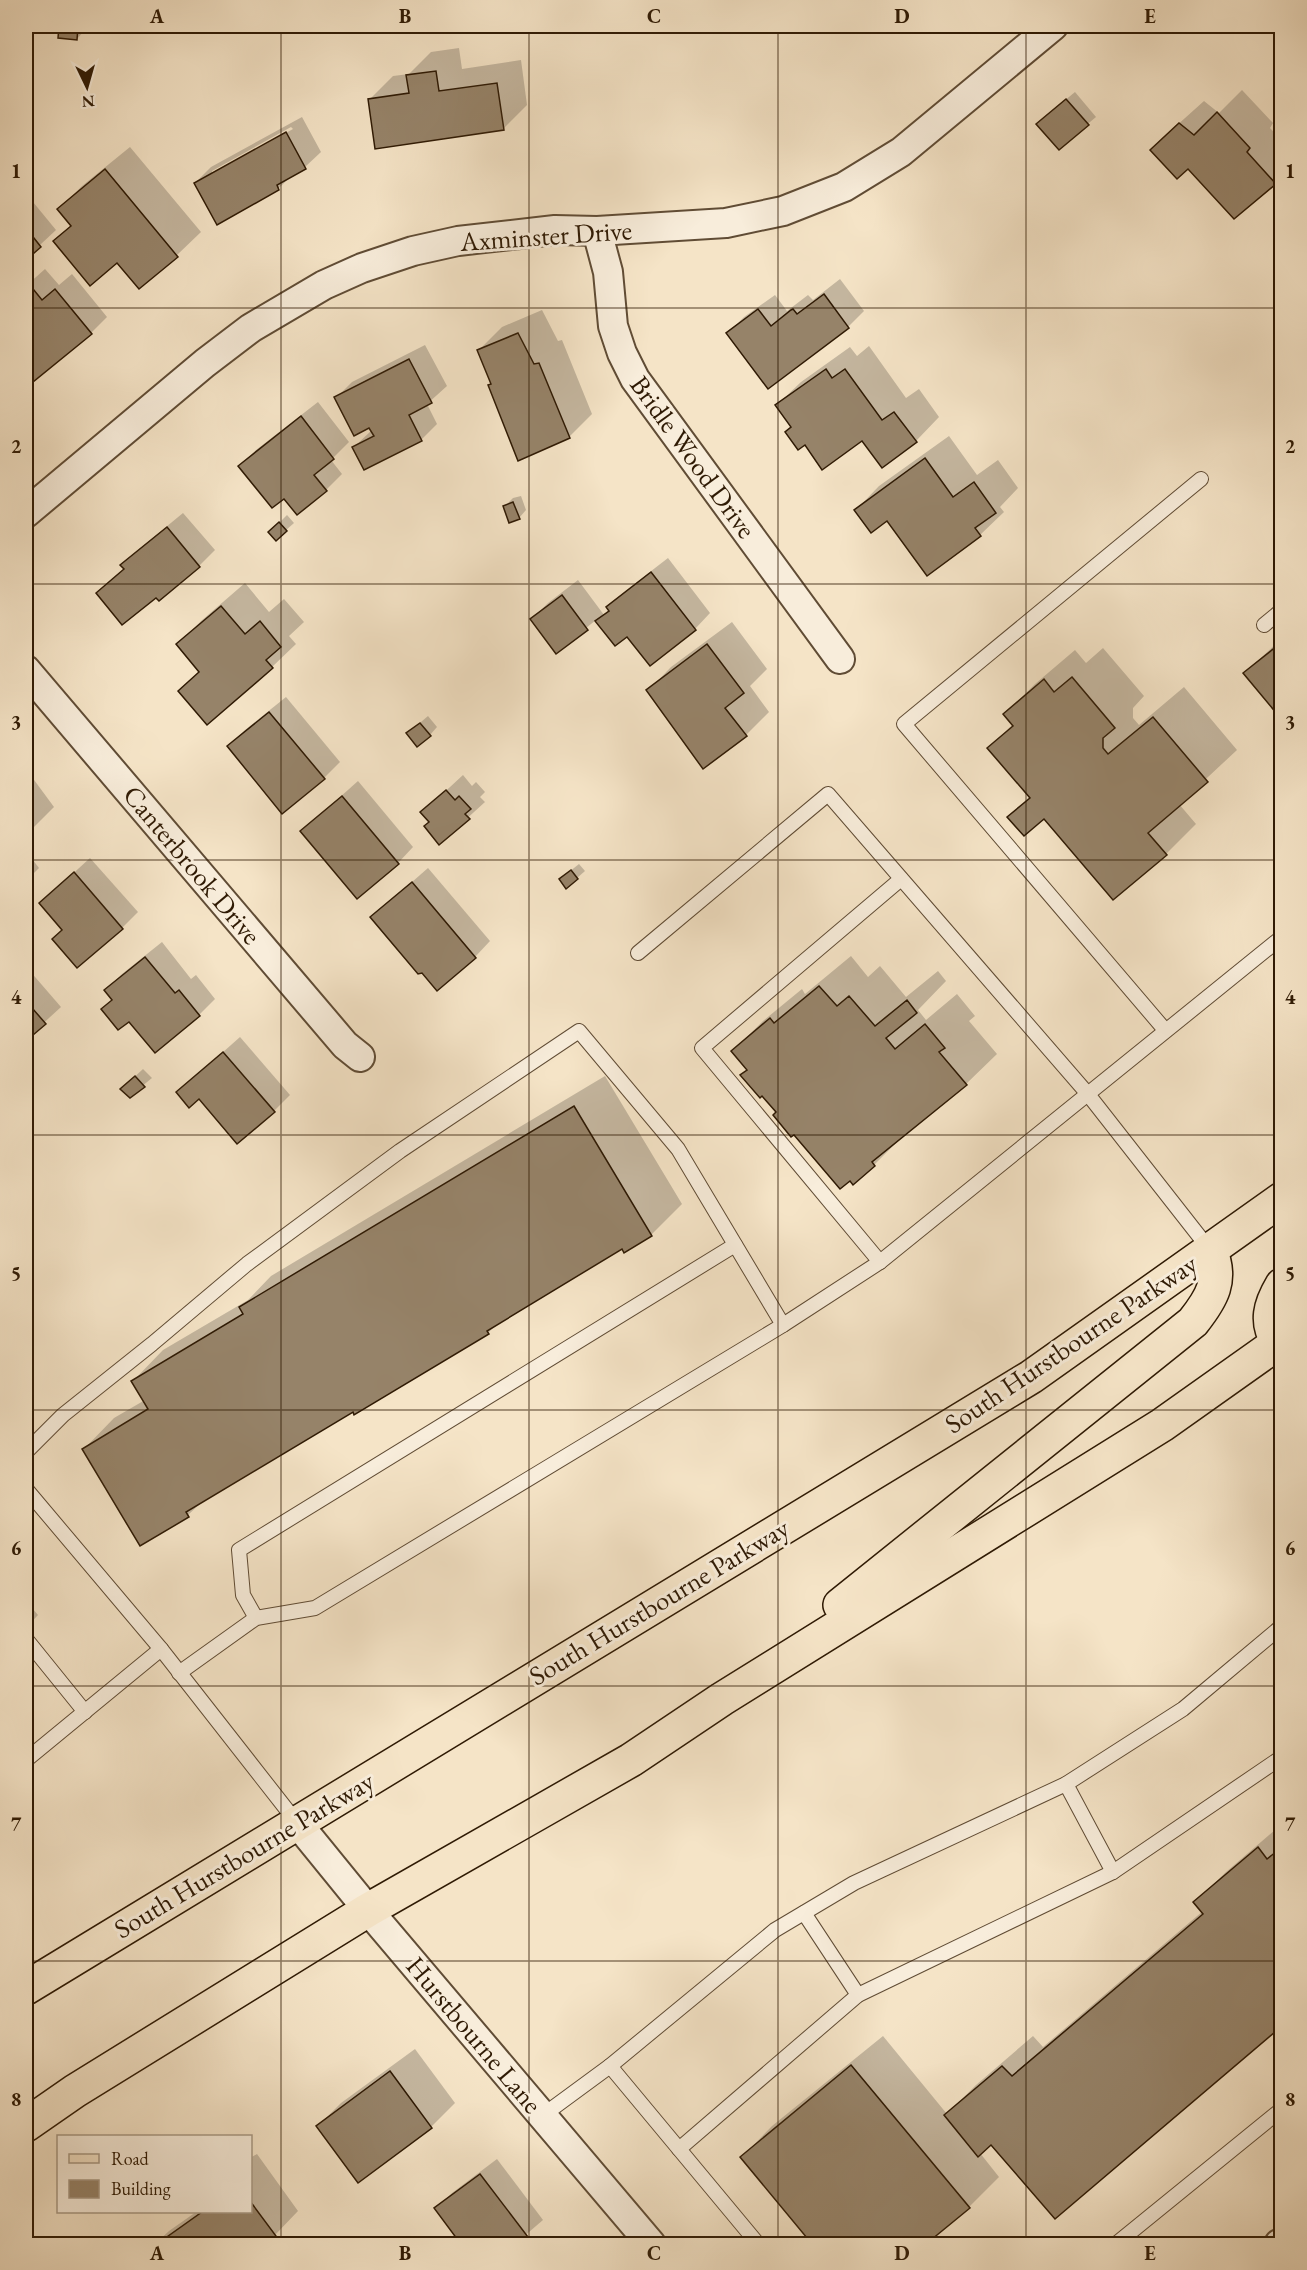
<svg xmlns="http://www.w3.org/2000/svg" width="1307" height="2270" font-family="'EB Garamond',serif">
<rect width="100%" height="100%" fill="#f5e4c7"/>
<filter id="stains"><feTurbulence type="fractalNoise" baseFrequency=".00333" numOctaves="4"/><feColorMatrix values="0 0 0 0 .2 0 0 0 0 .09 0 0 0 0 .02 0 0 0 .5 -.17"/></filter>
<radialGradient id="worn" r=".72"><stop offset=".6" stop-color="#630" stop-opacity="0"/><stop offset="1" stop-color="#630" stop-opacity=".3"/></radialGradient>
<g fill="#0003" fill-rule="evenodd">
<polygon points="61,26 85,26 84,31 77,39 60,37"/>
<polygon points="459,48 462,69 521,60 527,105 503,129 370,99 393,76 409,74 431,52"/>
<polygon points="1242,90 1273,123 1270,128 1282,141 1282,176 1234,217 1188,167 1175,127 1204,101 1219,113"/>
<polygon points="1075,92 1096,117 1059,148 1046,116"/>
<path d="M 302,117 L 321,152 L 305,167 L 292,175 L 278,189 L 195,183 L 211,167 ZM 291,127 L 293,129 L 212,174 L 212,171 Z"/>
<polygon points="130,147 201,232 177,255 139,287 117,261 55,241 71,225 59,209 82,186"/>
<polygon points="33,202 56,230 26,258 26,208"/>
<polygon points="45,269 59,285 72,274 107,317 91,333 29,384 26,380 26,286"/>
<polygon points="840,279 864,311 848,327 728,333 744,317 775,295 787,311 808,295 813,300"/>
<polygon points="542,310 558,341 562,340 592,414 569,437 490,385 492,383 478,351 502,327"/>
<polygon points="425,345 447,386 427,404 437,424 421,440 354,447 372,430 336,398 352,382"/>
<polygon points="869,346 906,398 919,389 939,417 916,441 862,439 793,426 777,405 801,382 850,347 857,356"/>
<polygon points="318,402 349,442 331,460 342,474 326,490 297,513 284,497 240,466 256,450"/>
<polygon points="949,436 977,475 998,460 1018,488 1000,507 1004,512 980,535 888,519 856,510 879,486"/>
<polygon points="521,496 526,510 519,518 505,506 513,498"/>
<polygon points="183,513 215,550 199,566 156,596 98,593 125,568 122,565 138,550"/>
<polygon points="287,515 294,523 276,539 270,532"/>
<polygon points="668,558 710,613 695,629 628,634 615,644 596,620 556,652 532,619 548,603 578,580 604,615 624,592"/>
<polygon points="245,583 269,612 284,599 304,622 289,636 296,644 272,667 207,723 180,691 200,671 178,645 201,621"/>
<polygon points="732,622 767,669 750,686 769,712 746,735 648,691 671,667"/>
<polygon points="1282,638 1282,717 1245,673"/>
<polygon points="1103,648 1144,696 1133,708 1133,718 1139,725 1184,687 1237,750 1179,804 1196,824 1166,854 1044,816 1009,817 1030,796 989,748 1013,724 1005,714 1035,684 1075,650 1086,663"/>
<polygon points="286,697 340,762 324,778 229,746 245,730"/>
<polygon points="428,716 437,727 430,735 408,733"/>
<polygon points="26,769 54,807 26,835"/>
<polygon points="463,775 472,786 476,782 485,792 480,797 485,802 440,843 431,821 423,812"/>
<polygon points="358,781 413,847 398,863 302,831"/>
<polygon points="26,851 39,868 26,881"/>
<polygon points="90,858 138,912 122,928 64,930 41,903"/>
<polygon points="579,864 585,871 577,878 569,872"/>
<polygon points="428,868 490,941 475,957 372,917"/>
<polygon points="162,942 191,979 196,975 215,999 199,1015 155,1051 106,990 122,974"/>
<polygon points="851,956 868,977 880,966 906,997 938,971 946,981 918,1010 926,1020 957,994 975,1016 969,1021 997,1054 966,1084 904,1135 874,1165 778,1112 733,1051 763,1021 802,989 805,994"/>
<polygon points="29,970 61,1007 26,1039 26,973"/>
<polygon points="240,1037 290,1095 274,1111 178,1092"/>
<polygon points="143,1069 152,1078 130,1096 129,1082"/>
<polygon points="605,1076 682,1204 651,1235 623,1247 500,1321 488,1333 353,1410 204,1500 188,1515 141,1544 84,1449 114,1418 145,1400 133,1381 163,1350 248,1300 271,1276"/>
<polygon points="26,1601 38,1615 26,1628"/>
<polygon points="1282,1824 1282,2024 992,2143 980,2153 999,2177 969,2207 924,2244 814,2244 742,2157 772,2126 883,2036 947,2114 976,2085 1033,2036 1043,2047 1203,1911 1195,1902 1226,1872"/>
<polygon points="415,2049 455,2103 431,2127 358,2181 318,2126 341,2103"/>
<polygon points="257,2154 298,2211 275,2235 261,2244 155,2244 169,2231 196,2212 250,2212 250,2158"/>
<polygon points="497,2159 543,2220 515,2244 471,2244 436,2209 452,2193"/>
</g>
<g fill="#968369" stroke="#2f1a04" stroke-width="1.5">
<polygon points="59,26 78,26 77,40 58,38"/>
<polygon points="436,71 439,91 497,83 504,130 375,149 368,99 409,93 406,75"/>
<polygon points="1066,99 1089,125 1059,150 1036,124"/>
<polygon points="1217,112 1250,148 1247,152 1276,184 1234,219 1188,169 1177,179 1150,150 1179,123 1194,135"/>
<polygon points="286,132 306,169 277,185 279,190 217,225 194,183"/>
<polygon points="105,169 178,257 139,289 117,263 90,286 53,241 71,226 57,209"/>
<polygon points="26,228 41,247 26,260"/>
<polygon points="29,284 42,300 55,289 92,334 28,386 26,382 26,287"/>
<polygon points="824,294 849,328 768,389 726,333 758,309 771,326 791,310 793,309 797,314"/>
<polygon points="518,333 534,364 539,363 570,438 518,461 488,385 491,384 477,350"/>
<polygon points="409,359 432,403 409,415 422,441 364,470 352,447 374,436 369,428 354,436 334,397"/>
<polygon points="826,369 832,378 845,369 882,420 894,412 917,442 882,468 862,441 822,470 805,445 798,450 785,432 791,427 775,405"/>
<polygon points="301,416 334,459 314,475 327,491 297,515 284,499 272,508 238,466"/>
<polygon points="925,458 953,497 974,482 996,513 975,528 981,536 927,576 887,521 871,533 854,510"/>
<polygon points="513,502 520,519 509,523 503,506"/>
<polygon points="279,522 287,531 276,541 268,532"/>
<polygon points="167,527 200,567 159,601 156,598 122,625 96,593 124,569 120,565"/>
<polygon points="651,572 696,630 650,666 627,637 615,646 595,621 609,611 606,607"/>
<polygon points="562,595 588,630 556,654 530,619"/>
<polygon points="221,606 245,634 260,621 281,647 266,660 273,668 207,725 178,691 199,672 176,644"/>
<polygon points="1282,642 1282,720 1243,673"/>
<polygon points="707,644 744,693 725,708 747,736 703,769 646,690"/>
<polygon points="1072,677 1115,728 1103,738 1103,748 1108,754 1153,717 1208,782 1148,833 1167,855 1113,900 1044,819 1024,836 1007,817 1030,798 987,748 1013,726 1003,714 1044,679 1054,692"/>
<polygon points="269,712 325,779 282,814 227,746"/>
<polygon points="420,723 431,736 417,747 406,733"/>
<polygon points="446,790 455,800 459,796 471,809 465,814 470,819 439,845 424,826 429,822 420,812"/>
<polygon points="342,796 399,864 357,899 300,831"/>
<polygon points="571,870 578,879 566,889 559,879"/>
<polygon points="74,872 123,929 77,968 52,939 62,930 39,903"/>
<polygon points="412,882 476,958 437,991 422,973 418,974 370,917"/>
<polygon points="145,957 175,993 179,990 200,1016 155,1053 129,1022 118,1030 101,1009 112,1000 104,990"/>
<polygon points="819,986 837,1006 849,996 875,1026 907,1000 917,1013 886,1038 895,1049 925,1024 945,1048 939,1052 967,1085 872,1162 875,1166 853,1185 850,1181 840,1189 794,1135 791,1137 773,1115 776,1112 762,1096 760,1098 740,1075 747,1070 731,1051 770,1018 774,1023"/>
<polygon points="26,1001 46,1024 26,1041"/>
<polygon points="223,1052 275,1112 237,1144 199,1099 189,1108 176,1092"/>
<polygon points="135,1076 145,1087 130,1098 120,1089"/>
<polygon points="574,1106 652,1236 624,1253 622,1249 487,1331 489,1334 354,1415 353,1412 186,1512 189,1517 140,1546 82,1449 148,1409 131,1381 243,1314 239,1307"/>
<polygon points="1258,1847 1267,1859 1282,1847 1282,2026 1055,2219 991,2145 978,2157 944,2115 1002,2066 1012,2076 1203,1914 1193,1902"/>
<polygon points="851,2065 970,2208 926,2244 812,2244 740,2157"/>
<polygon points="390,2071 432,2128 358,2183 316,2126"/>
<polygon points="480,2174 528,2237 517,2244 469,2244 465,2239 460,2243 434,2208"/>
<polygon points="250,2201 276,2236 264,2244 157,2244 202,2212 250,2212"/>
</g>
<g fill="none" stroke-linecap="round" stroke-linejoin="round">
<defs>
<g id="service">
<polyline points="1264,625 1282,610"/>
<polyline points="638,953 828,794 1087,1093 1210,1250"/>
<polyline points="1165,1030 904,724 1201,479"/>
<polyline points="880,1262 702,1048 901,879"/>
<polyline points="26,1452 63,1415 152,1344 247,1264 400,1151 579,1031 678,1149 783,1325"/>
<polyline points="26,1489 161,1649"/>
<polyline points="256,1618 243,1595 239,1550 735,1245"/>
<polyline points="26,1639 85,1712"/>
<polyline points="179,1673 256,1618 315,1608 783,1325 880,1262 1282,937"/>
<polyline points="26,1760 161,1649 298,1824"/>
<polyline points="1066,1784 1113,1872"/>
<polyline points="804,1913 858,1995"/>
<polyline points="610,2066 775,1930 854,1883 1066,1784 1183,1709 1282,1626"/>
<polyline points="542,2116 610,2066 758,2244"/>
<polyline points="679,2149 858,1995 1113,1872 1282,1757"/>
<polyline points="1116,2244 1282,2109"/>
</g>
<g id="minor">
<polyline points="597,231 608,272 613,326 622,353 635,379 840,659"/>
<polyline points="26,513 205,363 251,328 324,285 362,268 413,251 458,241 555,230 597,231 726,223 783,211 844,187 901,152 1053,26"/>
<polyline points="26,670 345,1045 360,1057"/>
<polyline points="298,1824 368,1910 651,2244"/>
<polyline points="1279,2244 1282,2243"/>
</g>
<g id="primary">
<path d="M 1278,1342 C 1265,1322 1270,1305 1282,1285"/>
<path d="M 840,1605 L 1193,1322 C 1212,1298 1223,1280 1210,1250"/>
<polyline points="26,1988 1031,1377 1282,1199"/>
<polyline points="26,2125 75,2091 368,1910 631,1760 722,1699 1162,1425 1282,1340"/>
</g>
</defs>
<use href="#service" stroke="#604c35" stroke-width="16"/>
<use href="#minor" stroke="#604c35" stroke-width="32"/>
<use href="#primary" stroke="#2f1a04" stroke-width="36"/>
<use href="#service" stroke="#f8eddb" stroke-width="14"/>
<use href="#minor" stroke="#f8eddb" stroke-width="28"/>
<use href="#primary" stroke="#f5e4c7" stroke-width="33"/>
</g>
<path fill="none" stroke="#2f1a04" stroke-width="1.5" stroke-opacity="0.55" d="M 281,26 L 281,2244M 529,26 L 529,2244M 778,26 L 778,2244M 1026,26 L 1026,2244M 26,308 L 1282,308M 26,584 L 1282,584M 26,860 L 1282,860M 26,1135 L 1282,1135M 26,1410 L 1282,1410M 26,1686 L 1282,1686M 26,1961 L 1282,1961"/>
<g text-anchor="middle" stroke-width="6" stroke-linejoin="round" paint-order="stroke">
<g font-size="27" fill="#2f1a04" stroke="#f8eddb">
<text transform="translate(546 236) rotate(-4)" y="9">Axminster Drive</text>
<text transform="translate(693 457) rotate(54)" y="9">Bridle Wood Drive</text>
<text transform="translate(192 865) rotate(50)" y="9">Canterbrook Drive</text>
<text transform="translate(1071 1344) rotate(-34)" y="9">South Hurstbourne Parkway</text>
<text transform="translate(659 1602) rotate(-31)" y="9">South Hurstbourne Parkway</text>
<text transform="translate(244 1855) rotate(-31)" y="9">South Hurstbourne Parkway</text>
<text transform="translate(474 2035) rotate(50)" y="9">Hurstbourne Lane</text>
</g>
</g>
<rect width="1307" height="2270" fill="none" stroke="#f5e4c7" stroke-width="66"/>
<rect x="57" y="2135" width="195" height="78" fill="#f8eddb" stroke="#a89985" stroke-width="1.5"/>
<rect x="69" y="2154" width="30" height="9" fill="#f5e4c7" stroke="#a89985" stroke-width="1.5"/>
<text x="111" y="2165" font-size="18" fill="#2f1a04">Road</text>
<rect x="69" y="2180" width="30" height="18" fill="#968369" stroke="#a89985" stroke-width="1.5"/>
<text x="111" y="2195" font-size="18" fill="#2f1a04">Building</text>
<g transform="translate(87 87) rotate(175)" stroke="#f8eddb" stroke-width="4.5" paint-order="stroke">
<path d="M0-4.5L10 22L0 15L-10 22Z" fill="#2f1a04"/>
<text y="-9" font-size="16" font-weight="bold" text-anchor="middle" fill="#2f1a04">N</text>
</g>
<rect x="33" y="33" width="1241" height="2204" fill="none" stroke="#2f1a04" stroke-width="2"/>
<g font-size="20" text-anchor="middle" font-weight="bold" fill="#2f1a04">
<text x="157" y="23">A</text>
<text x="405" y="23">B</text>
<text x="654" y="23">C</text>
<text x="902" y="23">D</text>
<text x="1150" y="23">E</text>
<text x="16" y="178">1</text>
<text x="1290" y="178">1</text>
<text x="16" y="453">2</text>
<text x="1290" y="453">2</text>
<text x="16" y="729">3</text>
<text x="1290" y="729">3</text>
<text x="16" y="1004">4</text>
<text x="1290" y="1004">4</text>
<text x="16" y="1280">5</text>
<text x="1290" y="1280">5</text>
<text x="16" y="1555">6</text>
<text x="1290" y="1555">6</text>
<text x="16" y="1831">7</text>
<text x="1290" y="1831">7</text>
<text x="16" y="2106">8</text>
<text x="1290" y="2106">8</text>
<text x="157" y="2260">A</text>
<text x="405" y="2260">B</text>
<text x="654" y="2260">C</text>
<text x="902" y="2260">D</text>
<text x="1150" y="2260">E</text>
</g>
<rect width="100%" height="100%" filter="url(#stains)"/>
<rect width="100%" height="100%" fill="url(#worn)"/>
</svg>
